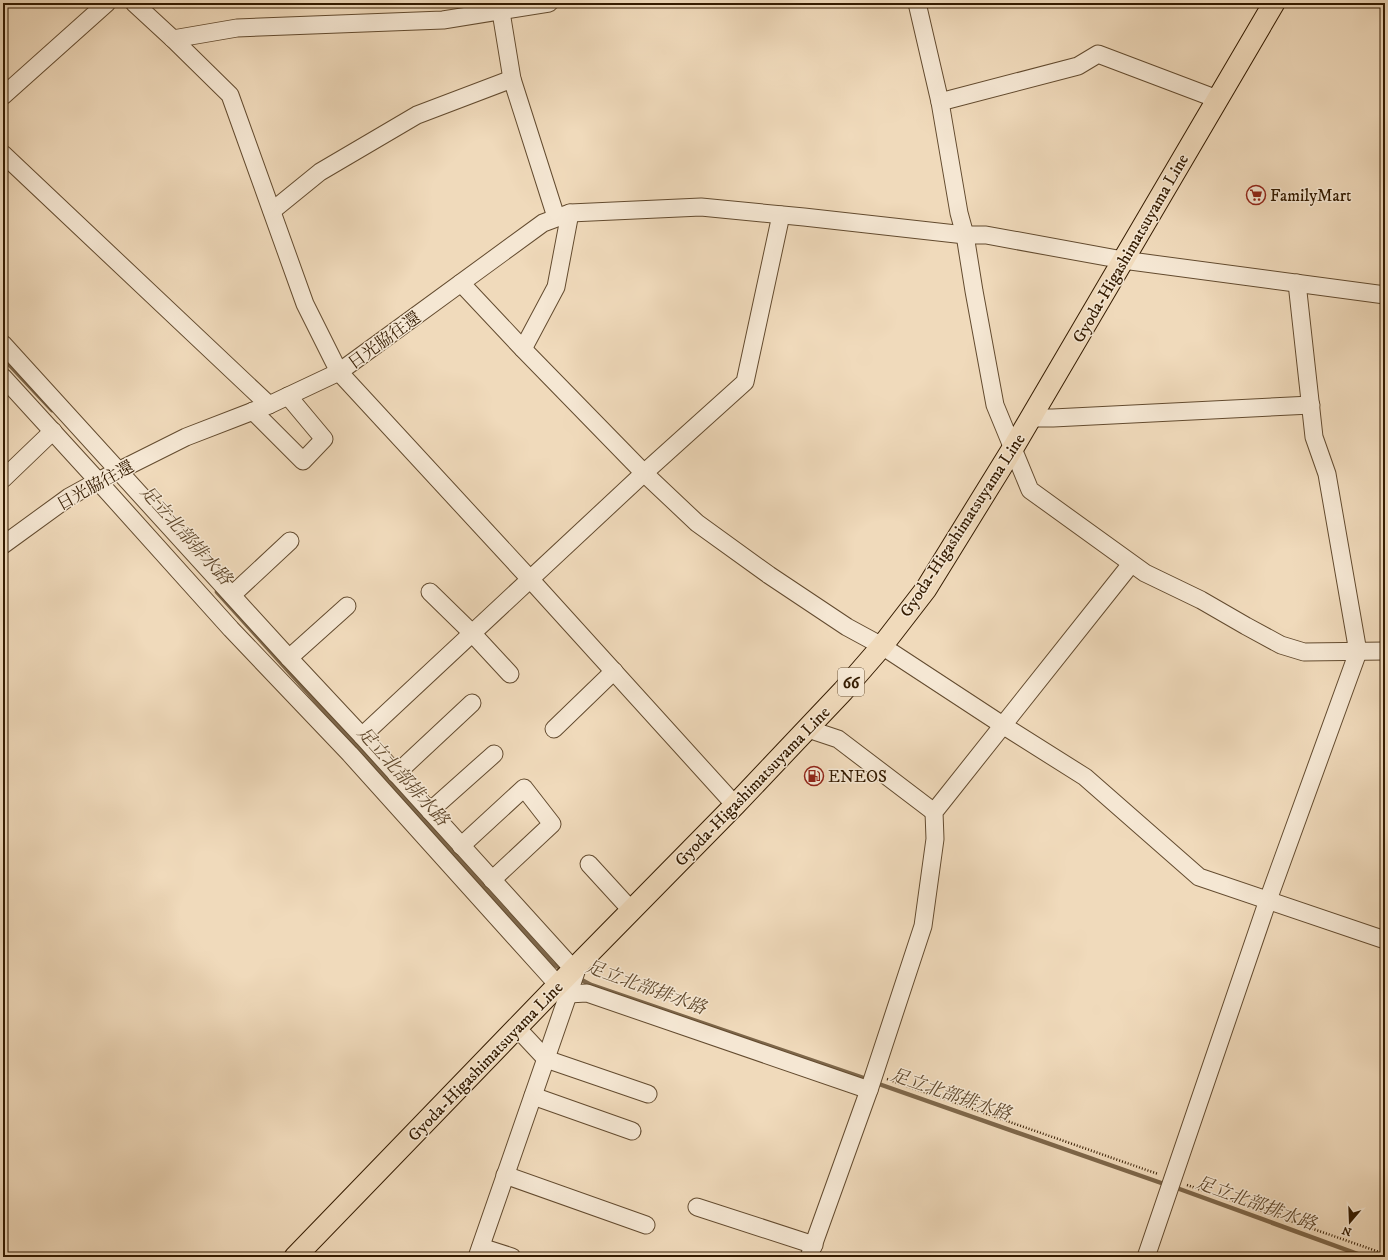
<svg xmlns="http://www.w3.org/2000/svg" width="1388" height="1260" font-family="'IM FELL DW Pica','Noto Serif JP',serif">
<rect width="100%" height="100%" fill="#f0dabb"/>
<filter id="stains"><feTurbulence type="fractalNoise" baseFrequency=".005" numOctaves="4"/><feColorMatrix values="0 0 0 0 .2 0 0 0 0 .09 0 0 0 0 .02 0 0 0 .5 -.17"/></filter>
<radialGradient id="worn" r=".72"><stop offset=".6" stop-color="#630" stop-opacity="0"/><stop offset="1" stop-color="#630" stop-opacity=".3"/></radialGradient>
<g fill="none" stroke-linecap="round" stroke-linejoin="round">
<g stroke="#7e674a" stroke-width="4.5">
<polyline points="3,358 52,410"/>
<polyline points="217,592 553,964 564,970"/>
<polyline points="578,978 591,985 869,1080"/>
<polyline points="876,1083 1167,1185"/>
<polyline points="1174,1187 1366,1257"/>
</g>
<defs>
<g id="minor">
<polyline points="134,3 173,39 230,95 305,304 339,372 530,579 735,805"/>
<polyline points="503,3 501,12 512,79 556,217"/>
<polyline points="917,3 940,102 959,213 965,235 974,291 995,405 1030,490 1145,573 1201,600 1246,626 1281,645 1304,652 1385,651"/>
<polyline points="173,39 237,28 443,20 549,3"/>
<polyline points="3,96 107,3"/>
<polyline points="940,102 1078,66 1098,54 1217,99"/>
<polyline points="3,154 269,405"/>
<polyline points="272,211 320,172 417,115 512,79"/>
<polyline points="461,283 523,349 644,473 697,523 769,575 847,627 882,646 1004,726 1085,777 1199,877 1385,940"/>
<polyline points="3,344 289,658 362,736 576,972 477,1257"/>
<polyline points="523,349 556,287 570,213"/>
<polyline points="3,377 98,481 231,629 350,754 558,985"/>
<polyline points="253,411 303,461 324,439 288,396"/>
<polyline points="1031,418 1053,418 1311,405"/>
<polyline points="3,479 53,431"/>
<polyline points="3,545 69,497 98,481 186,437 269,405 339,372 543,223 570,213 701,207 804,217 965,235 986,235 1123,260 1385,295"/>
<polyline points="430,592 472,633 510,674"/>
<polyline points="232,595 290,541"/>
<polyline points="289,658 347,606"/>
<polyline points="554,729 614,671"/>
<polyline points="808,729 838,739 934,812"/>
<polyline points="362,736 644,473 745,382 781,215"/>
<polyline points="396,774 472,703"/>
<polyline points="430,811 494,754"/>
<polyline points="461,846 524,788 552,824 492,880"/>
<polyline points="589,864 632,911"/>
<polyline points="568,994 587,993 869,1090"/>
<polyline points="517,1028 546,1059 648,1094"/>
<polyline points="533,1096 632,1131"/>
<polyline points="505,1175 646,1225"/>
<polyline points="697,1207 814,1245"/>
<polyline points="481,1247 512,1257"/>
<polyline points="809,1257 869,1090 923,926 935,839 934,812 1131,564"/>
<polyline points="1146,1257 1268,900 1358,652 1327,474 1314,437 1297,283"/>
</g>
<polyline id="major" points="295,1257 558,985 735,805 843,691 882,646 926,589 1013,448 1274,3"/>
</defs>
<use href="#minor" stroke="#634b2f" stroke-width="19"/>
<use href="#major" stroke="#341b00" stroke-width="23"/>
<g stroke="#341b00" stroke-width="2.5" stroke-dasharray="1 2" stroke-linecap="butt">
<polyline points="887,1079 1158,1174"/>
<polyline points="1187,1185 1385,1254"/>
</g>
<use href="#minor" stroke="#f5e7d3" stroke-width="17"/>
<use href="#major" stroke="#f0dabb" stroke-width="21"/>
</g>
<defs>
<symbol id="supermarket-ring" viewBox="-11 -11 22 22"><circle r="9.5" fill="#f5e7d3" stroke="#8f2418" stroke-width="1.5"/><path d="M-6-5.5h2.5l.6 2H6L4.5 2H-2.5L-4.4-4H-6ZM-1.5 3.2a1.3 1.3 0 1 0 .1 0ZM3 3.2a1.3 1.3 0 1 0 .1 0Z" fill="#8f2418"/></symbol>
<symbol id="fuel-ring" viewBox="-11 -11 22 22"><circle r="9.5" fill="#f5e7d3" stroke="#8f2418" stroke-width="1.5"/><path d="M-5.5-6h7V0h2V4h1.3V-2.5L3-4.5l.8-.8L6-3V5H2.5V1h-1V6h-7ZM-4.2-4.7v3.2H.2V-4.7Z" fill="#8f2418"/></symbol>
</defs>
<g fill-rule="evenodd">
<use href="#supermarket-ring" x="1245" y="184" width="22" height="22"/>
<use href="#fuel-ring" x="803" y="765" width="22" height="22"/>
</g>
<g text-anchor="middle" stroke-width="3" stroke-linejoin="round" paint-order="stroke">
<rect fill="#f5e7d3" stroke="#6e583f" stroke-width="1" x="838" y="668" width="26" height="28" rx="3"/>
<g font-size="16" font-weight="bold" fill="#341b00">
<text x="851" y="688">66</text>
</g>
<g font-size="17" fill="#341b00" stroke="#f5e7d3" text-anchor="start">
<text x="1270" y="201">FamilyMart</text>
<text x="828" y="782">ENEOS</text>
</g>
<g font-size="17" fill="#341b00" stroke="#f5e7d3">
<text transform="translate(1130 248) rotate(-60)" y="6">Gyoda-Higashimatsuyama Line</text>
<text transform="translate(384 340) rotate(-36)" y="6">日光脇往還</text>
<text transform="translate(95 485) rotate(-29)" y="6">日光脇往還</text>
<text transform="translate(962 525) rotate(-57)" y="6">Gyoda-Higashimatsuyama Line</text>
<text transform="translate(752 786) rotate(-46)" y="6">Gyoda-Higashimatsuyama Line</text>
<text transform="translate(485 1061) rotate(-46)" y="6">Gyoda-Higashimatsuyama Line</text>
</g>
<g font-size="18" font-style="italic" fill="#5f472b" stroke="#f5e7d3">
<text transform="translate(186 535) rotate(48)" y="6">足立北部排水路</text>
<text transform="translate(403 776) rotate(48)" y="6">足立北部排水路</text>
<text transform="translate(646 987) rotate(20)" y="6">足立北部排水路</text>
<text transform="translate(951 1094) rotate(19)" y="6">足立北部排水路</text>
<text transform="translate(1256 1203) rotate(20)" y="6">足立北部排水路</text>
</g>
</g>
<rect width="1388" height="1260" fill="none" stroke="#f0dabb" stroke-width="16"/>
<rect x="4" y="4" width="1380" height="1252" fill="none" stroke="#341b00" stroke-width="2"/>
<rect x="8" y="8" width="1372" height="1244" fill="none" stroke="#341b00"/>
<g transform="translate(1350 1222) rotate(199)" stroke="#f5e7d3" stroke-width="3" paint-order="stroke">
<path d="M0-3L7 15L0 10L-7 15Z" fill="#341b00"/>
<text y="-6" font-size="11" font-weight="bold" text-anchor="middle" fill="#341b00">N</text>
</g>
<rect width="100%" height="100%" filter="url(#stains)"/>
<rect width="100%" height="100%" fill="url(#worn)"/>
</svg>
